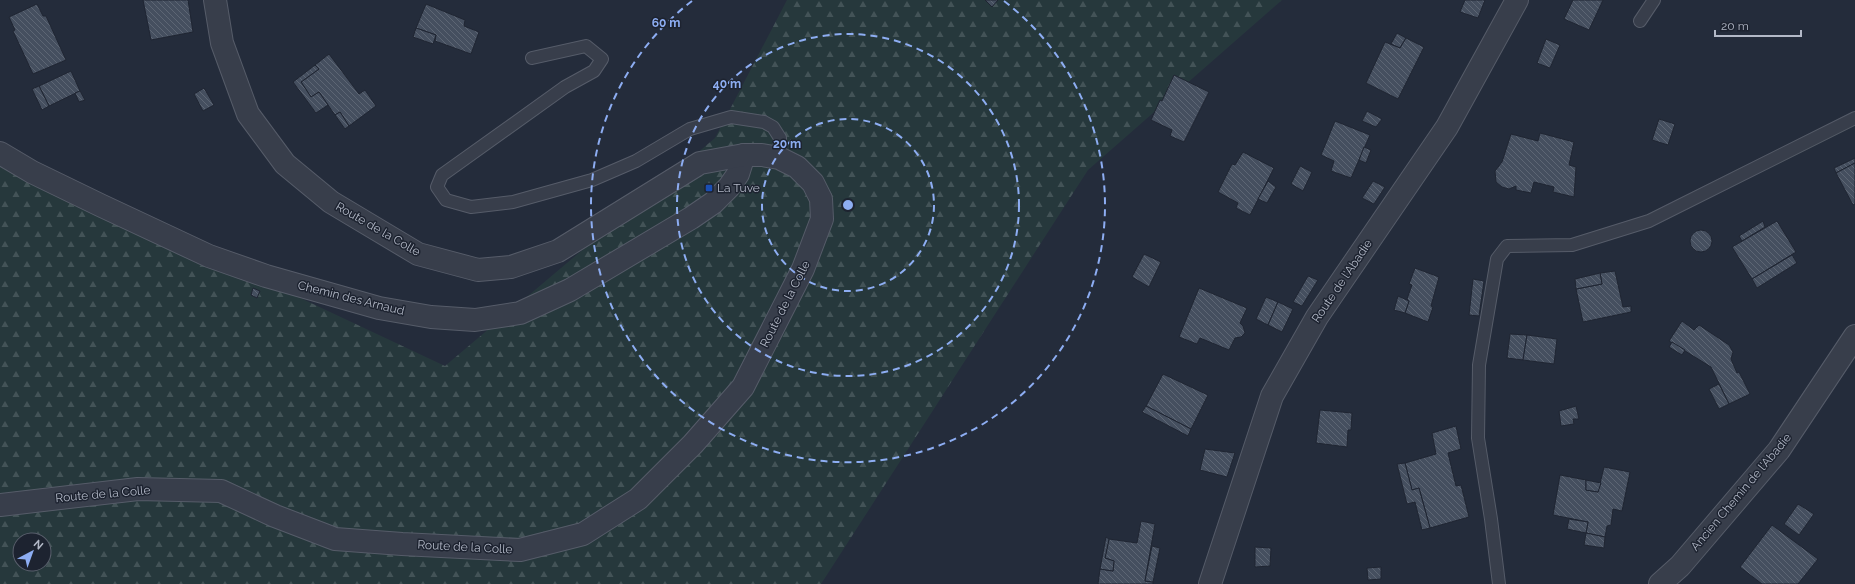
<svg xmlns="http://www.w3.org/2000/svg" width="1855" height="584" font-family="Raleway,sans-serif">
<defs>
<pattern id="forest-firs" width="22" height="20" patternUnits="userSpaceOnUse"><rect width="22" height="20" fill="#26383c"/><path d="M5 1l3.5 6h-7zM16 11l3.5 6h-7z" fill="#435357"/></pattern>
<pattern id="building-back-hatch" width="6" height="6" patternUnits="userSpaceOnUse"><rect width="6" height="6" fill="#454f5f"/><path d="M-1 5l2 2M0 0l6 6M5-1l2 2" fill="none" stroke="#5d6674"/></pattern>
</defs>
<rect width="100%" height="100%" fill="#242c3b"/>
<path fill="url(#forest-firs)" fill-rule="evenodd" d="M 787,0 L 1282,0 L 1088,170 L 821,584 L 0,584 L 0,157 L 445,366 L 715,138 ZM 20,540 L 44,540 L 44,564 L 20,564 Z"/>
<g fill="url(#building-back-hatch)" stroke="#1f2532">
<polygon points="143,0 188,0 193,32 151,40"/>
<polygon points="985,0 998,0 992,7"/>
<polygon points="1465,0 1485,0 1478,18 1460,12"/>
<polygon points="1573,0 1603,0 1589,30 1564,19"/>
<polygon points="37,4 43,16 46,16 66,60 33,74 13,31 15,30 9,17"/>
<polygon points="426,4 465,20 464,26 479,32 471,54 435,41 436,35 416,28"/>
<polygon points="416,28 436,35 433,44 413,37"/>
<polygon points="1397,33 1406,38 1400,48 1391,44"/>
<polygon points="1406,38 1424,47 1398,99 1366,83 1385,42 1400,48"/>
<polygon points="1546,39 1560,45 1550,68 1537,63"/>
<polygon points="329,54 359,94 365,90 376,106 349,126 340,112 335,115 319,92 311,97 301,82 319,69 315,65"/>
<polygon points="315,65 319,69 301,82 311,97 319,92 328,105 316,113 293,82"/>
<polygon points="71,71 80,91 49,106 39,86"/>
<polygon points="1174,75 1209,92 1184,142 1170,136 1172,130 1151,120 1160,100 1162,101"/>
<polygon points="39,86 49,106 42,110 32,89"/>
<polygon points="204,88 214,105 203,111 194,94"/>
<polygon points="80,91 85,100 79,102 75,93"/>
<polygon points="1367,111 1382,119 1376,127 1362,121"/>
<polygon points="340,112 349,126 345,129 335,115"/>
<polygon points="1659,119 1675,124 1668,145 1652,140"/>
<polygon points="1335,121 1370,135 1351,178 1331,171 1334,161 1321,155"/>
<polygon points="1540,133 1574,142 1569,165 1576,167 1574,197 1553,192 1554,187 1534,182 1531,193 1516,190 1516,186 1509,189 1502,187 1496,182 1495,171 1502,162 1511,134 1538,141"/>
<polygon points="1364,147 1371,150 1366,163 1359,160"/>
<polygon points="1243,152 1274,168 1250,215 1236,208 1238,203 1218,192 1232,164 1235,165"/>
<polygon points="1855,158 1855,163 1836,173 1834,168"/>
<polygon points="1855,163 1855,204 1853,205 1836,173"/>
<polygon points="1300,166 1312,172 1303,191 1291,184"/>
<polygon points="1268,181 1276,187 1267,203 1258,199"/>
<polygon points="1373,181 1385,187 1374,204 1362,198"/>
<polygon points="1763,221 1765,227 1742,241 1739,236"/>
<polygon points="1777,221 1796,252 1752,279 1732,247"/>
<circle cx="1701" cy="241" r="11"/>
<polygon points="1144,254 1161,262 1149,287 1132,277"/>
<polygon points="1792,255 1797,263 1757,288 1752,279"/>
<polygon points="1415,268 1439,277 1431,306 1433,307 1428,322 1405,313 1409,301 1407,299 1412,285 1409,284"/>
<polygon points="1615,271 1623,307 1631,306 1631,312 1583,322 1576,289 1602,284 1600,273"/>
<polygon points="1600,273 1602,284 1576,289 1575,279"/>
<polygon points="1308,276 1318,280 1302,306 1293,302"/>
<polygon points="1473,279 1484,281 1479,316 1469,315"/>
<polygon points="253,288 260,291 257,298 251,295"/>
<polygon points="1199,288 1247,308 1240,323 1243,326 1245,333 1241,337 1235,338 1229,350 1200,338 1197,344 1179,337"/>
<polygon points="1398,296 1409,301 1405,313 1394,310"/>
<polygon points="1266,297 1278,302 1268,325 1256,319"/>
<polygon points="1278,302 1293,309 1282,332 1268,325"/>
<polygon points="1682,321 1694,330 1699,325 1729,345 1733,352 1731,359 1737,373 1739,372 1750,394 1729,404 1711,367 1669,341"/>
<polygon points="1510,334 1527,335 1523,360 1507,358"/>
<polygon points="1527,335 1557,339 1554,364 1523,360"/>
<polygon points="1672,342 1685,350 1682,355 1669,347"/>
<polygon points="1163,374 1208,395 1191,429 1146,406"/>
<polygon points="1719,384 1729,404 1719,409 1709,389"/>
<polygon points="1146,406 1191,429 1188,436 1142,412"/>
<polygon points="1576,406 1579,419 1573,419 1574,424 1561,426 1559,411"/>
<polygon points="1320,410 1352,413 1351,430 1348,430 1347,447 1316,443"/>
<polygon points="1456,426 1461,449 1448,453 1456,486 1461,485 1469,517 1430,528 1419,488 1412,490 1405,463 1436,454 1432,433"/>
<polygon points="1205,449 1235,453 1227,477 1200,470"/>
<polygon points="1405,463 1412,490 1419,488 1430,528 1422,530 1415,502 1407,504 1397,464"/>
<polygon points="1604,467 1630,472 1622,511 1613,509 1611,525 1607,526 1605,537 1586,533 1588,522 1553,515 1560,475 1586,480 1586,490 1598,492"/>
<polygon points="1586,480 1601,483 1598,492 1586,490"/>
<polygon points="1798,504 1814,514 1799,535 1784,524"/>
<polygon points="1569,519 1588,522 1586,533 1567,529"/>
<polygon points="1141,521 1155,524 1145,581 1153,582 1153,584 1098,584 1100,569 1113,571 1114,561 1105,558 1109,539 1137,543"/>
<polygon points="1772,525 1818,559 1798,584 1762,584 1740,567"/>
<polygon points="1586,533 1605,537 1604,548 1584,545"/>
<polygon points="1106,537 1109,539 1105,558 1114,561 1113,571 1100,569"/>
<polygon points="1152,546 1160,548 1153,582 1145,581"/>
<polygon points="1255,547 1271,548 1270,566 1255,567"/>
<polygon points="1381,567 1381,579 1368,580 1367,568"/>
</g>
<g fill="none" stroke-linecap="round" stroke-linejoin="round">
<defs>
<g id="service">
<polyline points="1640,21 1654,0"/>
<polyline points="532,58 586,46 602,59 594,71 565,87 442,175 437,187 446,200 471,207 513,202 592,180 636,161 690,129 731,117 764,122 773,127 780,138 779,158"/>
<polyline points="1499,584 1491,519 1478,438 1479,365 1497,259 1507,246 1572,245 1649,221 1855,118"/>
</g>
<g id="minor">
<polyline points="0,153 32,172 100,205 209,256 266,276 379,308 431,317 475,320 520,313 570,290 691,218 713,203 729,187 738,174 744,155"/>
<polyline points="1660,584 1680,566 1779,450 1855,336"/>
</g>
<g id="tertiary">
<polyline points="0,505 138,489 221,491 275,516 335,539 402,544 520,550 583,534 638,499 693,444 743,387 803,269 822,219 821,199 813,183 797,167 779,158 762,155 744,155 700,163 558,251 511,267 478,270 418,254 331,202 285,164 248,114 222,43 215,0"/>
<polyline points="1210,584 1272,396 1317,317 1447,127 1517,0"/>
</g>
</defs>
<use href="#service" stroke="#565c69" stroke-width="14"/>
<use href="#minor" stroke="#565c69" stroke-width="24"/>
<use href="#tertiary" stroke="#565c69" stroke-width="24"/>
<use href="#service" stroke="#383e4b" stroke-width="12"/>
<use href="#minor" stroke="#383e4b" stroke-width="22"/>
<use href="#tertiary" stroke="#383e4b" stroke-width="22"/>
</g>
<g fill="none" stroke="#8dadf2" stroke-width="2" stroke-dasharray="7 5">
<circle cx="848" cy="205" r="86"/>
<circle cx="848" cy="205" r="171"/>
<path d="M1004 1A257 257 0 1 1 692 1"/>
</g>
<rect fill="#1a4fb4" stroke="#1d2330" stroke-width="1.5" x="705" y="184" width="8" height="8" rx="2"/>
<g text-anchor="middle" stroke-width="3" stroke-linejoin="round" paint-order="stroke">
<g font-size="12" fill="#b3b9c7" stroke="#1d2330" text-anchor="start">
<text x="717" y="192">La Tuve</text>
</g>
<g font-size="12" fill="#b3b9c7" stroke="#1d2330">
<text transform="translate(378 229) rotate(30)" y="4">Route de la Colle</text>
<text transform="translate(1342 281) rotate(-56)" y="4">Route de l'Abadie</text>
<text transform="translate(351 298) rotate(14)" y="4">Chemin des Arnaud</text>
<text transform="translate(785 304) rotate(-63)" y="4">Route de la Colle</text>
<text transform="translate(1741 492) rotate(-50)" y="4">Ancien Chemin de l'Abadie</text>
<text transform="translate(103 494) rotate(-5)" y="4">Route de la Colle</text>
<text transform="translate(465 547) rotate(3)" y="4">Route de la Colle</text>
</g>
</g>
<circle cx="848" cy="205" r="6" fill="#8dadf2" stroke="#1d2330" stroke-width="2"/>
<g font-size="12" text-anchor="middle" font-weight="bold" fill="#8dadf2" stroke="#1d2330" stroke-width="3" stroke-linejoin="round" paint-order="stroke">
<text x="666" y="27">60 m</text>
<text x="727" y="88">40 m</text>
<text x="787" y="148">20 m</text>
</g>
<g transform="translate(32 552) rotate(41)"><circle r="19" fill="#1d2330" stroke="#595f6c"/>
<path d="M0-3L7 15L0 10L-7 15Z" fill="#8dadf2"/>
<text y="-6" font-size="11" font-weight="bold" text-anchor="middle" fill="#b3b9c7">N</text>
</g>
<path d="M1715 30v6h86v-6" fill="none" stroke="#b3b9c7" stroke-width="2"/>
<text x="1721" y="30" font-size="12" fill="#b3b9c7" stroke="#1d2330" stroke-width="3" paint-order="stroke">20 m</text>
</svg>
